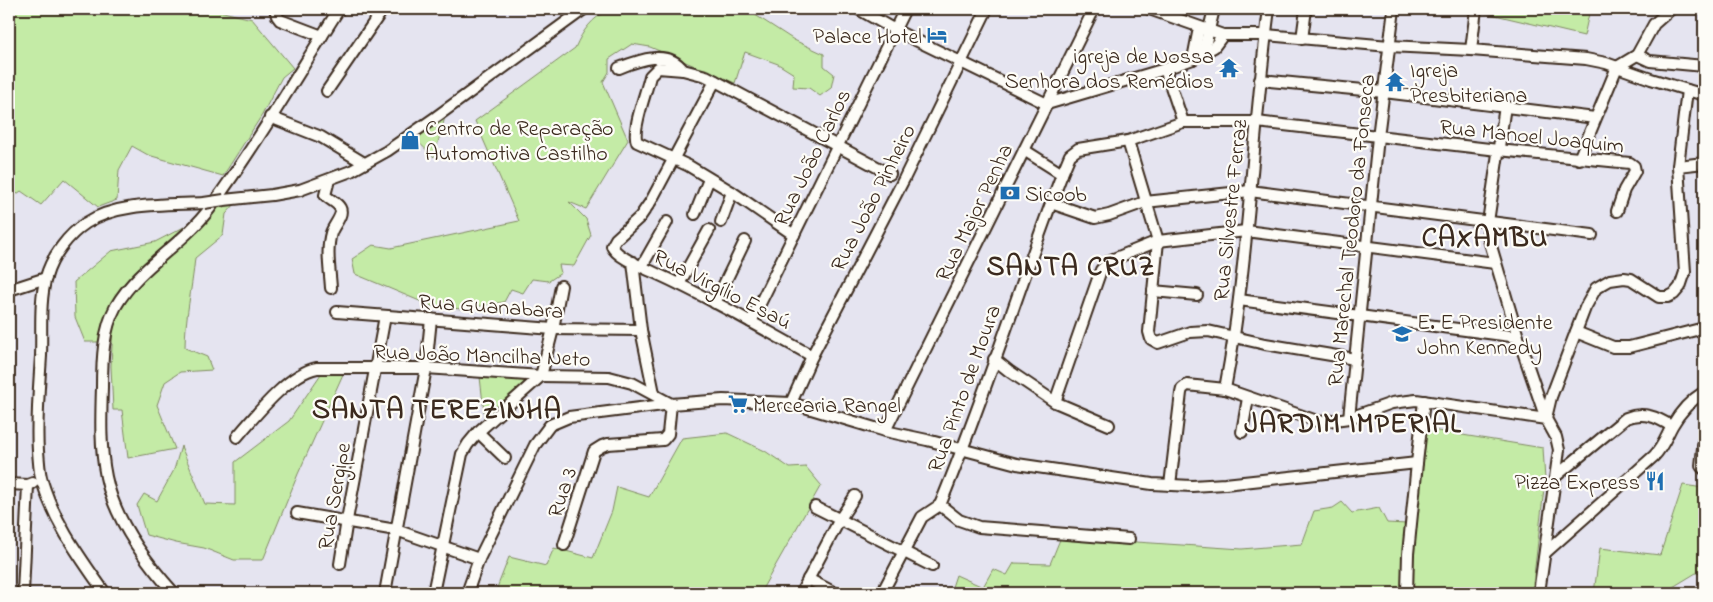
<svg xmlns="http://www.w3.org/2000/svg" width="1713" height="602" font-family="'Indie Flower',sans-serif">
<rect width="100%" height="100%" fill="#e5e4f0"/>
<filter id="ink" filterUnits="userSpaceOnUse"><feTurbulence type="fractalNoise" baseFrequency=".02" numOctaves="2"/><feDisplacementMap in="SourceGraphic" scale="10" xChannelSelector="R" yChannelSelector="G"/><feConvolveMatrix kernelMatrix="1 2 1 2 8 2 1 2 1" color-interpolation-filters="sRGB"/></filter>
<g filter="url(#ink)">
<g fill="#c4eba6" stroke="#808a62">
<polygon points="9,9 211,9 252,19 293,68 282,77 262,115 223,176 148,155 132,146 119,170 117,200 98,207 64,179 41,205 21,191 9,200"/>
<path d="M 610,9 L 746,9 L 794,40 L 824,54 L 824,66 L 834,74 L 831,88 L 820,96 L 809,88 L 793,87 L 794,74 L 778,64 L 745,52 L 735,83 L 650,47 L 632,44 L 609,59 L 609,72 L 603,82 L 628,140 L 586,209 L 569,202 L 586,219 L 591,235 L 574,266 L 559,265 L 561,273 L 549,281 L 532,279 L 523,293 L 511,289 L 504,302 L 463,309 L 434,307 L 355,274 L 352,259 L 373,245 L 391,248 L 519,221 L 475,121 L 575,48 C 583,30 592,18 610,9 Z"/>
<polygon points="1478,9 1590,9 1584,36 1478,11"/>
<polygon points="445,117 434,157 415,139"/>
<path d="M 236,203 L 226,214 L 223,235 L 195,258 C 192,289 185,318 185,348 L 207,357 L 212,370 L 180,372 L 165,382 L 157,405 L 175,449 L 128,458 L 122,410 L 113,410 L 111,366 L 113,326 L 123,301 L 155,265 L 190,237 L 220,204 Z"/>
<polygon points="184,227 149,259 118,293 106,321 100,342 85,342 75,317 74,282 111,251 155,242"/>
<polygon points="323,371 344,372 298,474 263,560 234,560 204,548 176,543 146,535 137,505 144,494 157,501 174,470 181,446 205,504 235,505 235,462 289,421"/>
<polygon points="480,377 534,378 485,421"/>
<polygon points="1425,429 1543,448 1545,480 1532,593 1409,593"/>
<polygon points="727,433 765,451 790,468 806,467 821,485 760,593 495,593 509,557 546,566 554,548 593,558 612,511 617,487 649,497 682,438"/>
<polygon points="1683,485 1704,488 1704,574 1696,573 1663,593 1656,590 1656,593 1594,593 1600,548 1660,555"/>
<polygon points="1342,502 1352,513 1379,508 1387,523 1407,524 1402,593 950,593 956,575 983,587 993,569 1007,575 1014,563 1050,564 1061,537 1242,549 1302,544 1314,511 1333,508"/>
</g>
<g fill="none" stroke-linecap="round" stroke-linejoin="round">
<defs>
<g id="minor">
<polyline points="275,9 277,16 280,20 322,36"/>
<polyline points="858,9 895,30 1047,104"/>
<polyline points="1149,9 1223,35 1266,35 1389,46 1471,50 1586,59 1606,63 1651,79 1704,95"/>
<polyline points="1302,39 1306,9"/>
<polyline points="1471,50 1476,9"/>
<polyline points="1203,54 1214,9"/>
<polyline points="1637,55 1650,61 1704,66"/>
<polyline points="1193,59 1199,28"/>
<polyline points="1617,67 1637,55 1654,24 1671,9"/>
<path d="M 619,68 C 639,60 668,49 683,70"/>
<polyline points="1165,69 1183,122"/>
<polyline points="1260,80 1384,92 1595,118"/>
<path d="M 715,81 L 651,201 L 640,217 L 616,239 L 612,246 C 616,257 642,267 653,272 C 708,297 760,327 812,356"/>
<polyline points="327,91 383,9"/>
<polyline points="1047,104 1165,69 1193,59 1214,47 1223,35"/>
<polyline points="1505,106 1488,222 1488,236 1518,337 1546,419 1556,437 1559,450 1539,593"/>
<polyline points="270,117 321,137 364,163"/>
<polyline points="1128,141 1158,241 1149,332 1151,339 1158,343 1190,332 1208,331 1265,344 1355,359"/>
<polyline points="1024,150 1062,174"/>
<polyline points="1579,159 1617,67"/>
<polyline points="1678,166 1704,163"/>
<path d="M 329,180 L 325,195 C 329,200 337,202 340,208 C 344,215 333,226 331,233 C 326,250 330,271 331,288"/>
<polyline points="224,200 272,195 300,190 351,171 387,151 436,117 584,9"/>
<polyline points="1051,203 1095,218 1109,215 1145,202 1250,191 1592,235"/>
<polyline points="695,214 709,179"/>
<polyline points="721,222 732,192"/>
<path d="M 794,235 L 732,192 L 689,166 L 637,142 C 631,130 647,91 650,76 L 658,68 L 683,70 L 706,76 L 890,174"/>
<polyline points="633,262 641,330 654,393"/>
<polyline points="642,266 667,222"/>
<polyline points="679,284 709,230"/>
<polyline points="9,290 46,278"/>
<polyline points="1153,291 1197,295"/>
<polyline points="1239,300 1518,337"/>
<polyline points="715,303 745,241"/>
<polyline points="337,312 553,329 641,330"/>
<polyline points="751,322 905,9"/>
<polyline points="1576,332 1613,347 1629,347 1704,328"/>
<polyline points="994,359 1009,371 1055,402 1109,425"/>
<path d="M 1225,389 C 1249,263 1252,135 1269,9"/>
<polyline points="1055,402 1101,270 1111,260 1158,241 1246,231 1495,263"/>
<polyline points="791,403 812,356 904,179 987,9"/>
<polyline points="1349,418 1378,137 1394,9"/>
<polyline points="1546,418 1551,397 1585,308 1596,288 1610,280 1624,278 1631,279 1659,297 1668,297 1674,294 1680,287 1685,272 1678,166 1687,90"/>
<polyline points="885,431 1094,9"/>
<polyline points="478,432 505,458"/>
<polyline points="1242,432 1248,398"/>
<path d="M 237,437 C 255,416 289,373 317,368 L 426,368 L 541,376 L 609,377 L 632,383 L 671,404 L 668,434 L 663,440 L 608,444 L 602,446 L 594,451 L 564,545"/>
<polyline points="1704,438 1701,466 1704,469"/>
<path d="M 1556,476 L 1626,418 C 1643,411 1657,417 1671,426"/>
<polyline points="9,484 28,485 33,483"/>
<polyline points="1170,485 1181,393 1182,389 1187,385 1225,389 1320,422 1349,418 1392,403 1416,400 1546,419"/>
<path d="M 940,505 C 985,397 1020,284 1062,174 L 1070,155 L 1078,149 L 1128,141 L 1183,122 L 1257,122 L 1498,150 L 1630,163 L 1634,166 L 1635,171 L 1624,190 L 1617,211"/>
<polyline points="940,505 959,520 979,527 1129,539"/>
<polyline points="815,507 932,566"/>
<polyline points="297,513 396,530 479,559"/>
<path d="M 1545,553 L 1654,456 C 1663,447 1666,437 1672,426 C 1680,412 1691,400 1704,392"/>
<polyline points="340,564 347,520 385,316"/>
<polyline points="808,579 835,593"/>
<polyline points="23,593 28,485"/>
<path d="M 105,593 C 80,557 55,524 42,481 C 39,472 39,461 38,451 C 36,420 39,388 41,356 C 42,331 39,302 46,277 C 52,256 68,235 86,223 C 118,202 168,205 204,203"/>
<path d="M 174,593 C 145,561 115,521 106,477 C 100,448 101,417 102,387 C 102,360 103,330 116,306 C 139,266 183,245 210,208 C 257,144 297,75 339,9"/>
<polyline points="385,593 426,368 431,319"/>
<polyline points="433,593 462,454 468,444 478,432 541,376 553,329 561,286"/>
<polyline points="467,593 479,559 535,445 550,425 569,417 671,404 723,400 791,403 885,431 927,440 1017,464 1152,484 1192,486 1225,484 1417,463"/>
<polyline points="801,593 840,519 855,496"/>
<polyline points="882,593 922,517 940,505"/>
<polyline points="1407,593 1408,554 1417,463 1424,401"/>
</g>
</defs>
<use href="#minor" stroke="#3b2a1e" stroke-width="14"/>
<use href="#minor" stroke="#fdfcf7" stroke-width="10"/>
<defs>
<polyline id="minor-bridge" points="204,203 224,200"/>
</defs>
<use href="#minor-bridge" stroke="#3b2a1e" stroke-width="14" stroke-linecap="butt"/>
<use href="#minor-bridge" stroke="#fdfcf7" stroke-width="10"/>
</g>
</g>
<defs>
<symbol id="hotel-bare" viewBox="-9 -9 18 18"><path d="M-6-4.5h1.5V1H6V5H4.5V3h-9V5H-6ZM-4 0a1.8 1.8 0 1 1 3.6 0ZM.5 0V-2.5h3Q6-2.5 6 0Z" fill="#1f6fb2" stroke="#fdfcf7" stroke-width="2.5" paint-order="stroke"/></symbol>
<symbol id="temple-bare" viewBox="-9 -9 18 18"><path d="M0-6L5-2H3V0L6.5 2.5H4V6H1.5V3h-3V6H-4V2.5H-6.5L-3 0V-2H-5Z" fill="#1f6fb2" stroke="#fdfcf7" stroke-width="2.5" paint-order="stroke"/></symbol>
<symbol id="shop-bare" viewBox="-9 -9 18 18"><path d="M-5-2.5h2.3a2.7 3.5 0 0 1 5.4 0H5L5.5 6h-11ZM-1.5-2.5h3a1.5 2.3 0 0 0-3 0Z" fill="#1f6fb2" stroke="#fdfcf7" stroke-width="2.5" paint-order="stroke"/></symbol>
<symbol id="bank-bare" viewBox="-9 -9 18 18"><path d="M-6-4H6V4H-6ZM0-2.3a2.3 2.3 0 1 0 0 4.6a2.3 2.3 0 1 0 0-4.6Z" fill="#1f6fb2" stroke="#fdfcf7" stroke-width="2.5" paint-order="stroke"/></symbol>
<symbol id="school-bare" viewBox="-9 -9 18 18"><path d="M0-5L7-2L0 1L-7-2ZM-4 1L0 2.5L4 1V4Q0 6-4 4Z" fill="#1f6fb2" stroke="#fdfcf7" stroke-width="2.5" paint-order="stroke"/></symbol>
<symbol id="supermarket-bare" viewBox="-9 -9 18 18"><path d="M-6-5.5h2.5l.6 2H6L4.5 2H-2.5L-4.4-4H-6ZM-1.5 3.2a1.3 1.3 0 1 0 .1 0ZM3 3.2a1.3 1.3 0 1 0 .1 0Z" fill="#1f6fb2" stroke="#fdfcf7" stroke-width="2.5" paint-order="stroke"/></symbol>
<symbol id="restaurant-bare" viewBox="-9 -9 18 18"><path d="M-5-6h1v4h1v-4h1v4h1v-4h1v5L-1.5 .5V6h-2V.5L-5-1ZM5-6V6H3V1.5H1.5Q1.5-4 5-6Z" fill="#1f6fb2" stroke="#fdfcf7" stroke-width="2.5" paint-order="stroke"/></symbol>
</defs>
<g fill-rule="evenodd">
<use href="#hotel-bare" x="923" y="21" width="28" height="28"/>
<use href="#temple-bare" x="1215" y="54" width="28" height="28"/>
<use href="#temple-bare" x="1381" y="68" width="28" height="28"/>
<use href="#shop-bare" x="396" y="126" width="28" height="28"/>
<use href="#bank-bare" x="996" y="179" width="28" height="28"/>
<use href="#school-bare" x="1388" y="320" width="28" height="28"/>
<use href="#supermarket-bare" x="724" y="390" width="28" height="28"/>
<use href="#restaurant-bare" x="1641" y="467" width="28" height="28"/>
</g>
<g text-anchor="middle" stroke-width="4.5" stroke-linejoin="round" paint-order="stroke">
<g font-size="22" fill="#3b2a1e" stroke="#fdfcf7" text-anchor="start">
<text x="922" y="43" text-anchor="end">Palace Hotel</text>
<text x="1214" y="63" text-anchor="end">igreja de Nossa<tspan x="1214" dy="25">Senhora dos Remédios</tspan></text>
<text x="1410" y="77">Igreja<tspan x="1410" dy="25">Presbiteriana</tspan></text>
<text x="425" y="135">Centro de Reparação<tspan x="425" dy="25">Automotiva Castilho</tspan></text>
<text x="1025" y="201">Sicoob</text>
<text x="1417" y="329">E. E Presidente<tspan x="1417" dy="25">John Kennedy</tspan></text>
<text x="753" y="412">Mercearia Rangel</text>
<text x="1640" y="489" text-anchor="end">Pizza Express</text>
</g>
<g font-size="22" fill="#3b2a1e" stroke="#fdfcf7">
<text transform="translate(1532 135) rotate(6)" y="8">Rua Manoel Joaquim</text>
<text transform="translate(811 157) rotate(-64)" y="8">Rua João Carlos</text>
<text transform="translate(872 197) rotate(-63)" y="8">Rua João Pinheiro</text>
<text transform="translate(1229 210) rotate(-84)" y="8">Rua Silvestre Ferraz</text>
<text transform="translate(973 212) rotate(-64)" y="8">Rua Major Penha</text>
<text transform="translate(1350 230) rotate(-84)" y="8">Rua Marechal Teodoro da Fonseca</text>
<text transform="translate(723 288) rotate(27)" y="8">Rua Virgílio Esaú</text>
<text transform="translate(491 305) rotate(4)" y="8">Rua Guanabara</text>
<text transform="translate(482 354) rotate(2)" y="8">Rua João Mancilha Neto</text>
<text transform="translate(963 388) rotate(-70)" y="8">Rua Pinto de Moura</text>
<text transform="translate(561 492) rotate(-72)" y="8">Rua 3</text>
<text transform="translate(333 496) rotate(-80)" y="8">Rua Sergipe</text>
</g>
<g font-size="28" font-weight="bold" letter-spacing="1" fill="#3b2a1e" stroke="#fdfcf7">
<text x="1485" y="246">CAXAMBU</text>
<text x="1071" y="275">SANTA CRUZ</text>
<text x="437" y="418">SANTA TEREZINHA</text>
<text x="1353" y="432">JARDIM IMPERIAL</text>
</g>
</g>
<rect width="1713" height="602" fill="none" stroke="#fdfcf7" stroke-width="30"/>
<rect x="15" y="15" width="1683" height="572" fill="none" stroke="#3b2a1e" stroke-width="2" filter="url(#ink)"/>
</svg>
